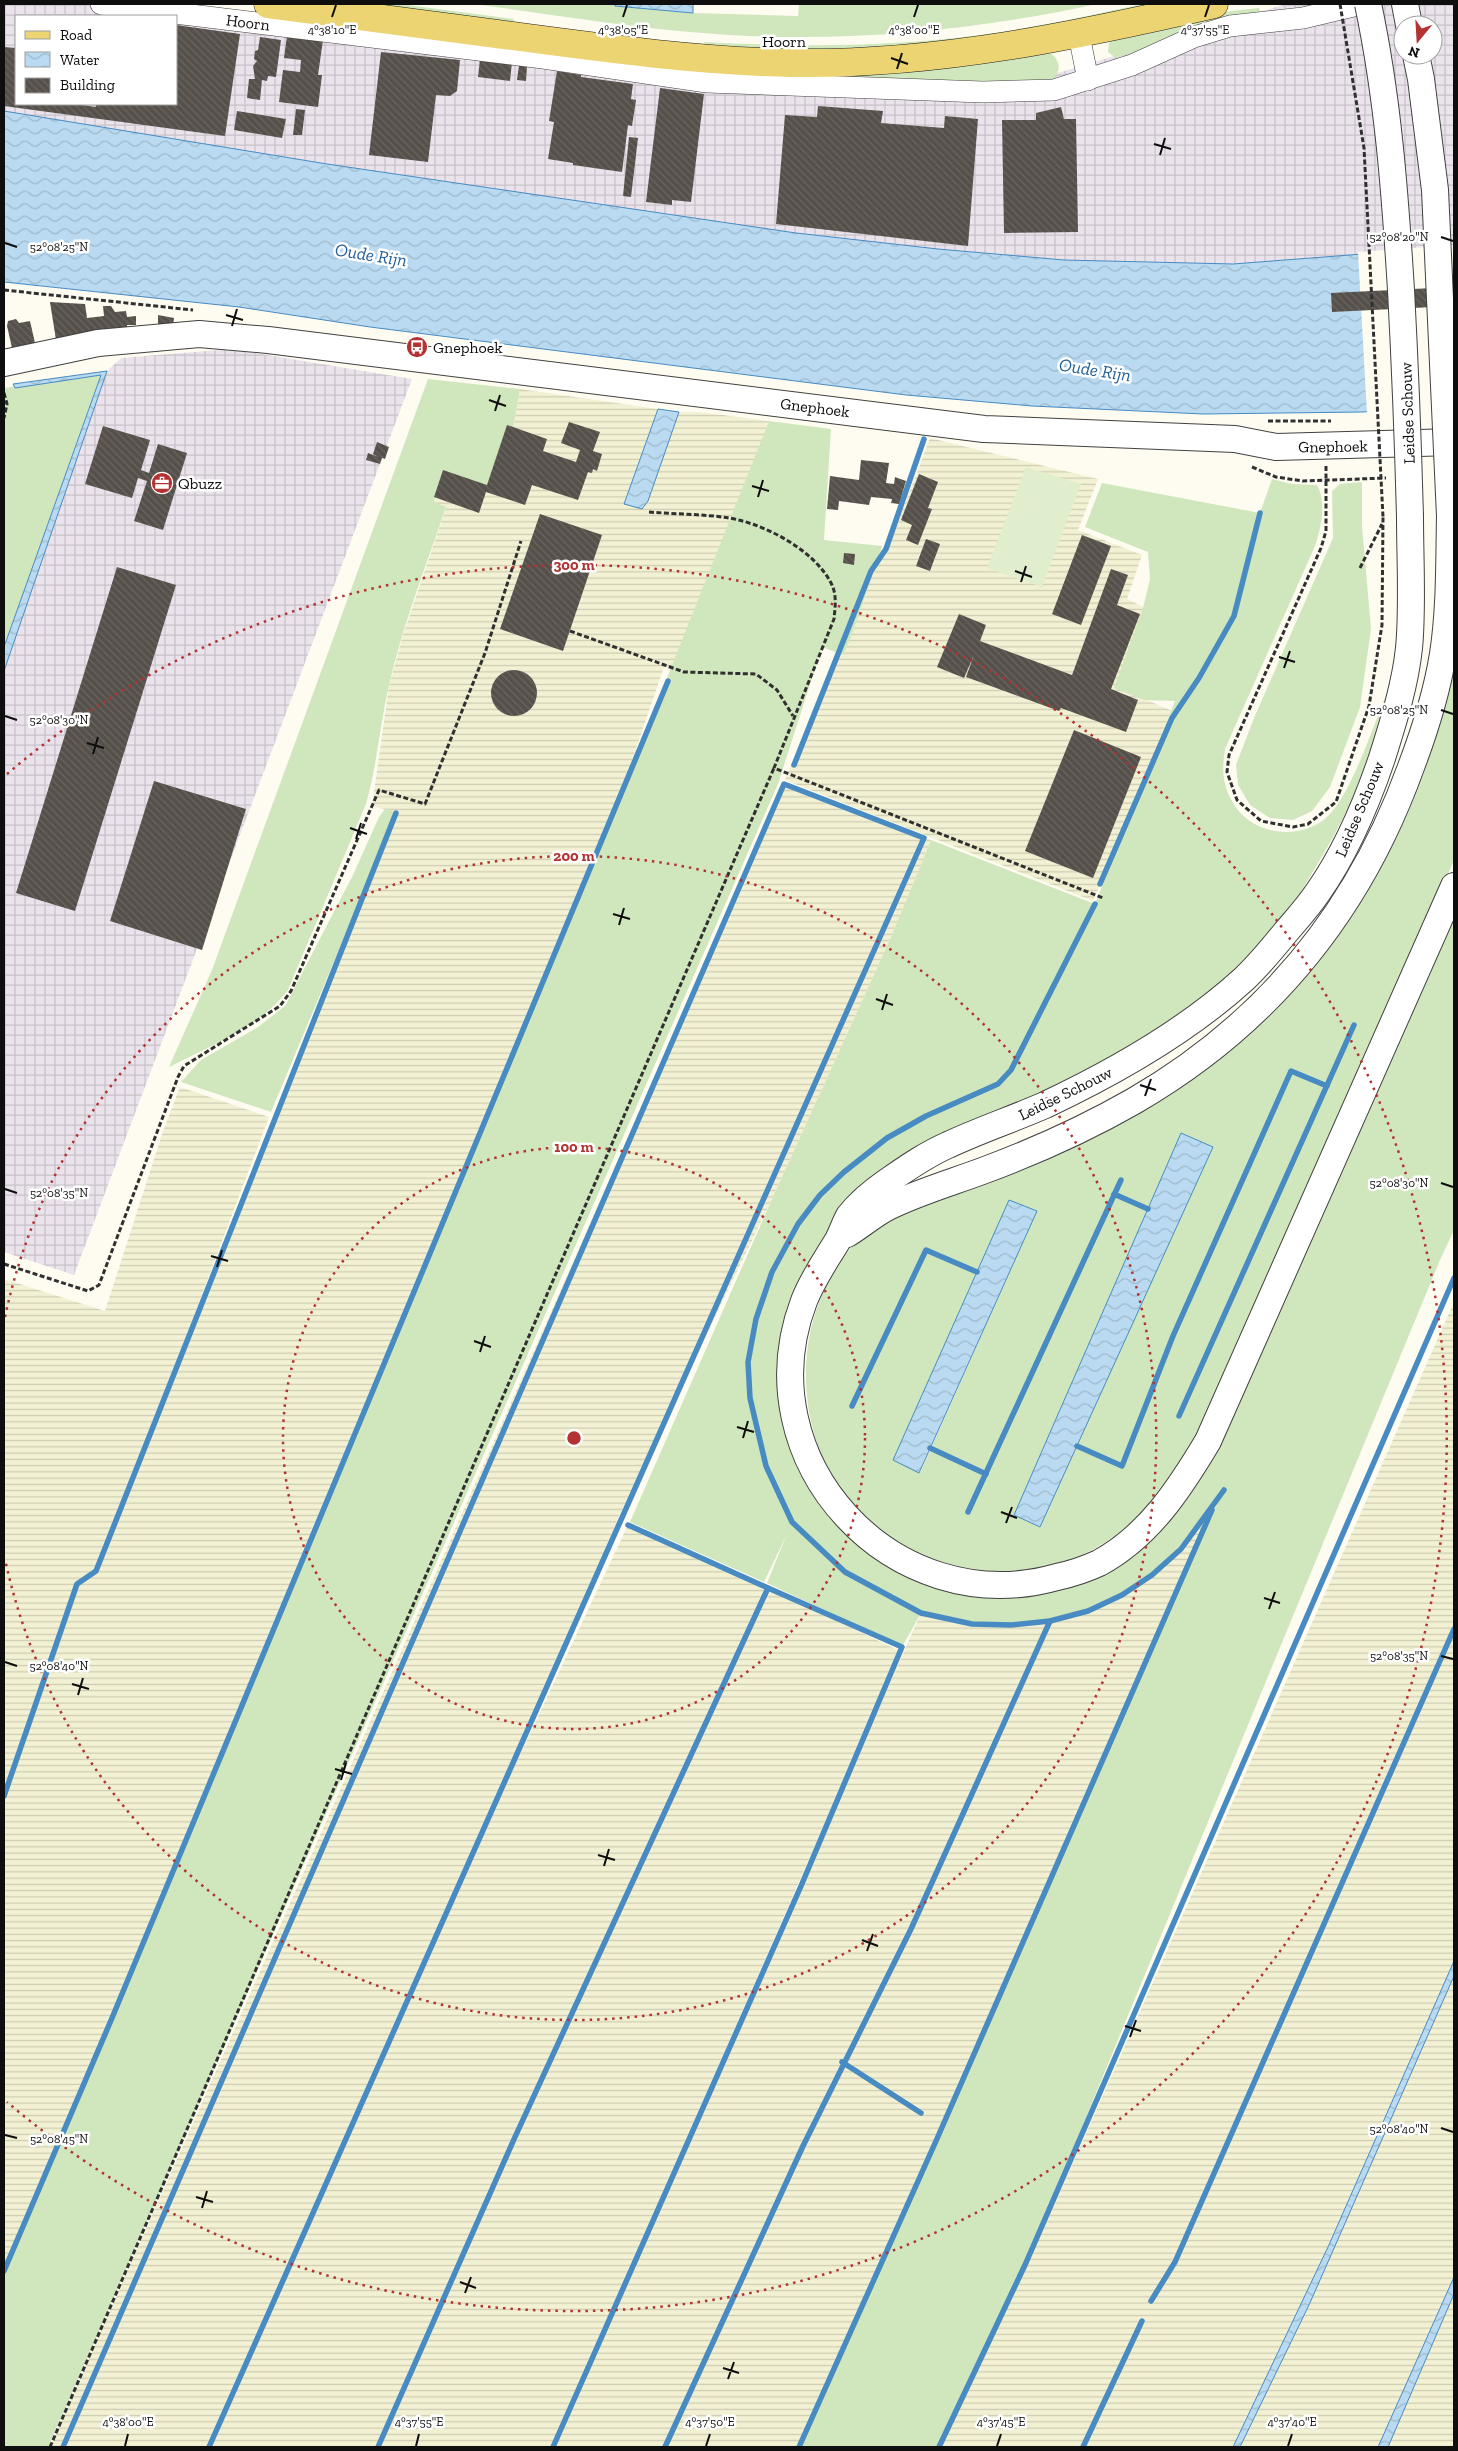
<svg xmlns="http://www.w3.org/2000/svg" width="1458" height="2451" viewBox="0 0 1458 2451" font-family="'Zilla Slab',serif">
<defs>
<pattern id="industrial-grid" width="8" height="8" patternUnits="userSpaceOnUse" patternTransform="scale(1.25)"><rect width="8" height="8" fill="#ebe3ec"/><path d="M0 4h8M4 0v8" fill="none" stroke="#c8c2c9"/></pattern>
<pattern id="farmland-rules" width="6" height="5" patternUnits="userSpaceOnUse" patternTransform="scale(1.25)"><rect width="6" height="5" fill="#f2f1d3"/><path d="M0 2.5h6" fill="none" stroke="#cecdb4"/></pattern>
<pattern id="water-waves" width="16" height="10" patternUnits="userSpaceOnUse" patternTransform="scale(1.25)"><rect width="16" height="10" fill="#b9daf1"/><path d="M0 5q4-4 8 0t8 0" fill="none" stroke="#9ebacd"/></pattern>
<pattern id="building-back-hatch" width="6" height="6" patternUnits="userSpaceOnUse" patternTransform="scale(1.25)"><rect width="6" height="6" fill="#56504b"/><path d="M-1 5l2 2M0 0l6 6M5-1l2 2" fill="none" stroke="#696561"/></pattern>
</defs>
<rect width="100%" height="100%" fill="#fefcf1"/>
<g fill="url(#industrial-grid)" fill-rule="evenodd">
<path d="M4,4h97l927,78 258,-78h168v248l-115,19 -446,-14 -889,-118zM16,16h160v88h-160zM1403,25h30v30h-30z"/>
<path d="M231,349l181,30 -338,896 -70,-23v-581l103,-300 14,-13z"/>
</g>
<g fill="url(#farmland-rules)">
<path d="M520,389l138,20 -34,94 18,6 6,-8 31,-89h20l70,9 -97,249 -8,-3 -47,137 -283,687 -330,784v-996l101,32 57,-177 18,-47 89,30 -133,352 137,-352 123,-304 -24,-7 17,-120 14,-51 43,-127 -12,-6 9,-32 70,-42z"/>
<path d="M930,438l168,41 -20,51 64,25 -15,44 19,9 -30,79 59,25 -82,189 -308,-121 92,-231 10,2z"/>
<path d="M784,784l147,56 -40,97 -119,262 -153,317 -101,243 110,-234 140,63 132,63 -296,677 317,-715 51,11 116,-13 34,-16 30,-20 72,-85 -425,957h-749z"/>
<path d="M1454,1302v659l-126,286 -95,200h-295l119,-248z"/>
<path d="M1454,1976v301l-76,170h-138l69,-142z"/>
<path d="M1454,2294v153h-66z"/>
</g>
<g fill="#d0e6bd" fill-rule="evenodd">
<path d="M344,4h56l114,15 -1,2 -33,1z"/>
<path d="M474,4h141l1,2 77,7 105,3 1,-12h298c-129,28 -262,40 -394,29 -77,-6 -153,-19 -229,-29z"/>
<path d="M1143,4h22l-178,36 -159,12 -123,-7 -1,-3c90,5 179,5 268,-6 58,-7 115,-20 171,-32z"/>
<path d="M1259,8l2,7 -93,26 -52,17 -8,-6 1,-9 5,-5 117,-27z"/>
<path d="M1044,53l8,1c9,9 9,17 0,26l-81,4 -241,-11z"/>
<path d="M101,374l-97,273v-259z"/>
<path d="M428,379l92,10 -7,39 -21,59 -49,-17 -9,32 12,5c-20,59 -43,117 -57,178 -9,39 -12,80 -23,119l-78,186c-28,37 -78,56 -119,77l43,-97z"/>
<path d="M769,421l62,8 -7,111 58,6 -31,91 -8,18 -21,-8 -44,137 -730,1663h-44v-172l330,-784 283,-687z"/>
<path d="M1272,479l20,5 25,1c10,17 4,43 -2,61l-90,203c-3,19 -3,35 7,52 19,36 71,41 98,13 23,-25 43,-88 57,-121l-16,57 -20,52 -20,39 -36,61 -35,42 -36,38 -29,26 -352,205c-32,41 -58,87 -63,140 -13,129 86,239 216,244 48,2 76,-9 118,-32 8,-5 19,-9 26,-16 26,-21 45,-46 62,-74l252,-563v318l-14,30 -415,1005 -87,182h-139l423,-954c-17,15 -26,41 -43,58 -56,55 -127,79 -205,73 -18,-2 -36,-7 -53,-11l-19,34 -135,-64 20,-49 -23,48 -134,-60 142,-323 119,-262 40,-97 164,64 80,-203 -31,-1 -30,-12 29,-80 7,-29 -2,-27 -63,-25 17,-44 158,30z"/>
<path d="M1362,482v44l9,103 -11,78 -30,80 -18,24 -19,9 -23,-2 -20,-13 -12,-20 -2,-20 18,-47 79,-180 -1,-47 8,-7z"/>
<path d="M1454,654v206l-236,538c-24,43 -46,88 -83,122 -57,52 -139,67 -210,35 -10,-4 -23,-8 -31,-14 -8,-6 -14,-12 -21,-18 -8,-8 -19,-15 -26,-24 -52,-67 -55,-167 -7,-237 9,-14 22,-26 34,-37l374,-191c78,-76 140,-158 176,-262 14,-38 22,-78 30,-118zM1181,1134l32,13 -173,380 -26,-12zM1009,1201l28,10 -117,262 -27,-13z"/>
<path d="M386,808l10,5 -125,299 -90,-30 20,-22 57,-33 27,-21 68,-131 26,-58z"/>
</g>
<path fill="#e1eece" d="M1026,467l55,17 -39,103 -55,-19z"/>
<g fill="url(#water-waves)" stroke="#478bc2">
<path d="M615,4h78v9l-78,-7z"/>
<path d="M4,111l323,53 469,69 142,16 126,11 169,4 221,-17v160l-92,5 -159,2 -171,-8 -126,-11 -536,-68 -131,-20 -235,-25z"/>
<path d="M107,371l-103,300v-24l97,-272 -86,13 -2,-4z"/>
<path d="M658,409l21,3 -31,89 -6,8 -18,-5z"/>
<path d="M1181,1133l32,14 -173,380 -26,-12z"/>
<path d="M1009,1200l28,11 -118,262 -26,-13z"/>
<path d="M1454,1961v15l-145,329 -69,142h-7l95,-200z"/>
<path d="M1454,2277v17l-66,153h-10z"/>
</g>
<path fill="#fefcf1" d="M1454,245v165l-87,4 -9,-162z"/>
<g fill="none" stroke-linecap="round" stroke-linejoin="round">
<g stroke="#478bc2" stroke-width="5.5">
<path d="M794,765l77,-194 15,-22 38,-110"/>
<path d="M1100,884l72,-166 27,-40 35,-62 26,-103"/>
<path d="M1095,904l-84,166 -13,14 -72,32 -39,22 -43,34 -24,23 -22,29 -26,48 -16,47 -8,43 2,36 16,68 26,56 53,50 76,41 51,11 39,1 39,-4 38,-10 34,-16 30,-20 29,-26 43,-59"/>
<path d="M1114,1194l34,15"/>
<path d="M852,1406l74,-156 51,22"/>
<path d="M1179,1416l175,-391"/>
<path d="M1077,1446l45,20 51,-130 118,-265 36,15"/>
<path d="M930,1448l56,26"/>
<path d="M968,1512l153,-332"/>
<path d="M628,1525l140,63"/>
<path d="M4,1796l73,-212 19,-13 300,-758"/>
<path d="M842,2062l79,51"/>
<path d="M4,2271l108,-253 556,-1337"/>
<path d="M1151,2301l24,-39 279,-633"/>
<path d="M63,2447l721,-1663 140,54 -715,1609"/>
<path d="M378,2447l137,-310 253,-549 134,59 -101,239 -248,561"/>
<path d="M665,2447l138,-301 108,-217 139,-308"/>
<path d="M799,2447l137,-306 276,-631"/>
<path d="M939,2447l86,-182 429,-987"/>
<path d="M1083,2447l59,-126"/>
</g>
</g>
<g fill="url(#building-back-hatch)">
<path d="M176,25l64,9 -15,102 -221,-30v-59l12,1v56h60l20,3v-3h80z"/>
<path d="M287,36l36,4 -5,35h4l-4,32 -39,-5 4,-32 17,2 1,-12 -17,-2z"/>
<path d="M260,37l21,3 -5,37 -8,-1 -1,5 -5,-1 -2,20 -13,-2 2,-19h6l-2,-13 4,-5 -3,-2 1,-8 3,-1z"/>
<path d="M381,52l79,8 -3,31 -7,5 -14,-1 -8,67 -59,-7z"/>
<path d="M480,59l32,3 -2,19 -32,-4z"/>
<path d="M519,65l8,1 -1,15 -9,-1z"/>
<path d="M557,71l24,4v2l52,7 -2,15 5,1 -4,26 -4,-1 -6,47 -49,-7v-2l-25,-4 6,-37 -5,-1z"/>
<path d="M660,88l44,6 -13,108 -19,-2v5l-26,-3z"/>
<path d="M818,106l65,5 -2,12 63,5 1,-12 33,3 -10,127 -192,-22 9,-109 32,2z"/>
<path d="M1061,107l3,12h12l2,113 -74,1 -2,-113h34v-7z"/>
<path d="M296,109l9,1 -3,25h-9z"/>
<path d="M237,111l49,8 -4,19 -48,-8z"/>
<path d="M629,137l9,1 -7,59 -8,-1z"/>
<path d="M1454,287v19l-122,6 -1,-19z"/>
<path d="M50,302l35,2 2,14 17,-2 -1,-10h8l4,6 11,-1 1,6 9,-1v9h-9v7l-71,8z"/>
<path d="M158,315l16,3 -1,8 -15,2z"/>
<path d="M16,319l3,4 11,-2 5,22 -23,5 -5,-22 1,-5z"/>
<path d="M569,422l31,10 -7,19 9,3 -5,17 -4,-2 -1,4 -4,-1 -10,28 -46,-15 -7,20 -39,-13 -7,21 -45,-16 9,-27 44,15 20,-60 40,14 -4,12 33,11 4,-12 -19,-7z"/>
<path d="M103,426l47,14 -9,30 8,3 9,-29 29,9 -24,77 -29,-9 13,-40 -9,-3 -6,20 -47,-14z"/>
<path d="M377,442l12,5 -4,12 -3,-1 -2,6 -14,-4 2,-7 11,4 -6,-3z"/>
<path d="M861,460l28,3 -3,20 8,1 1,-7 11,4 -7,23 -8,-1 1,-4 -21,-2 -2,8 -30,-4 -1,9 -11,-1 3,-33 29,4z"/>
<path d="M919,474l19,8 -10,26 4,1 -14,36 -12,-5 6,-15 -11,-5z"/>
<path d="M540,514l62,21 -39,116 -63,-22z"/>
<path d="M1082,535l29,11 -30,79 -29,-11z"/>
<path d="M926,539l14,5 -10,27 -14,-5z"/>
<path d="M844,553l11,1 -1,11 -11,-2z"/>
<path d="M117,567l59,18 -101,326 -59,-18z"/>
<path d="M1111,569l17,6 -11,30 23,9 -29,75 27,11 -12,32 -65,-24 -2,3 -93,-34 8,-22 -10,23 -27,-11 22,-53 27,11 -6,16 92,34z"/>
<circle cx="514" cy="693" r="23"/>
<path d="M1074,730l67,27 -48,121 -68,-27z"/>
<path d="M154,781l92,28 -44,141 -92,-29z"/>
</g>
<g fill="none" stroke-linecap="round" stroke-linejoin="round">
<g stroke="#414141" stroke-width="22">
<g id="minor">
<path d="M101,4l442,54 164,24 276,10 71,-2 78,-25 62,-28 36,-11 73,-8 59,-14"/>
<path d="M1079,35l9,45"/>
</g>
</g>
<g stroke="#414141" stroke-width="28">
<g id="tertiary">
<path d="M1405,4l4,21"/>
<path d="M4,363l94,-20 101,-9 69,6 716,89 251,10 41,8 178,-5"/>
<path d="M1410,517c0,42 3,90 -1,131 -4,38 -16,75 -27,110 -16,47 -36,94 -64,134 -10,15 -22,28 -33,41 -13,16 -26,32 -41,46 -57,52 -129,93 -199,126 -32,14 -65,25 -97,40 -21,9 -41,23 -60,36 -13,9 -29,22 -39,35 -4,7 -7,16 -11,24 -12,20 -25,38 -34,61 -61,160 90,322 253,276 14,-3 29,-8 42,-14 50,-27 81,-75 109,-122l246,-555"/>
<path d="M847,1234c15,-9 28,-21 43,-28 31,-15 63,-24 95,-36 51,-19 102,-42 149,-69 133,-77 225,-190 277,-334 14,-37 26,-75 32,-113 7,-46 6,-92 7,-138"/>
</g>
</g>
<g stroke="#1f1f1f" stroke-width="29">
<path id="primary" d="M268,4c76,10 153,20 229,30 98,13 196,27 295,29 144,2 283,-27 422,-59"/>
</g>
<g stroke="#303030" stroke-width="3" stroke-dasharray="5 2.5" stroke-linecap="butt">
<path d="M4,290l189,20"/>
<path d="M4,393l3,11 -3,14"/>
<path d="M1268,421h63"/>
<path d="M1326,466v65l-5,17 -92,207 -2,17 10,28 24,21 32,6 15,-3 28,-22 33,-96 13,-81 1,-108"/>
<path d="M1252,467l24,10 27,4 83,-3"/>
<path d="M649,512c24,2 49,2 73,5 38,4 93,32 110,68 5,11 3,23 2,34l-60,149 329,130"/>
<path d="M1360,568l22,-44"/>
<path d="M570,631l114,41 72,2 21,16 16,26"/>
<path d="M4,1264l84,27 11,-6 79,-208 6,-11 96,-60 11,-15 88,-201 46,14 60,-151 36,-112"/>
<path d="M50,2447l724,-1679"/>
</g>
<use href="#minor" stroke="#fff" stroke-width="21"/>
<use href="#tertiary" stroke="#fff" stroke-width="26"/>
<use href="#primary" stroke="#edd472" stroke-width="28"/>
<g stroke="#414141" stroke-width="28" stroke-linecap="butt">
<g id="tertiary-bridge">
<path d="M1368,4c20,94 27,189 33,286 4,75 7,151 9,227"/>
<path d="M1416,55l5,24 14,111 15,326"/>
</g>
</g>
<path stroke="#303030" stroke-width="3" stroke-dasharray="5 2.5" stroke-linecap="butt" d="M1340,4l24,144 19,369"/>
<use href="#tertiary-bridge" stroke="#fff" stroke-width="26"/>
</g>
<path fill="none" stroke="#0e0e0e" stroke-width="2" d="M332,17l4,-12M623,17l4,-12M914,17l4,-12M1205,17l4,-12M891,58l17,6M897,69l5,-16M1154,144l17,5M1160,155l5,-17M1441,237l12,4M5,243l12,4M226,315l17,5M232,326l5,-17M489,400l17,6M495,411l5,-16M752,486l17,5M758,497l5,-17M1015,571l17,6M1021,582l5,-16M1279,657l16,5M1284,668l6,-17M1441,710l12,4M5,716l12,4M87,743l17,5M93,754l5,-17M350,828l17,6M356,839l5,-16M613,914l17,5M619,925l5,-17M876,999l17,6M882,1010l5,-16M1140,1085l16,5M1145,1096l6,-17M1441,1183l12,4M5,1189l12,4M211,1256l17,5M217,1267l5,-17M474,1341l17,6M480,1352l5,-16M737,1427l17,5M743,1438l5,-17M1001,1512l16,6M1006,1523l6,-16M1264,1598l16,5M1269,1609l6,-17M1441,1656l12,3M5,1662l12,4M72,1684l17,5M78,1695l5,-17M335,1769l17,5M341,1780l5,-17M598,1855l17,5M604,1866l5,-17M862,1940l16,6M867,1951l6,-17M1125,2026l16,5M1130,2037l6,-17M1441,2128l12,4M5,2135l12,3M196,2197l17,5M202,2208l5,-17M460,2282l16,6M465,2293l6,-16M723,2368l16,5M728,2379l6,-17M125,2446l3,-12M416,2446l3,-12M706,2446l4,-12M997,2446l4,-12M1288,2446l4,-12"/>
<g fill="none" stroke="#b33232" stroke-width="2.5" stroke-dasharray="2.5 5">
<circle cx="574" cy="1438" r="291"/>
<path d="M5 1317A582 582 0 1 1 5 1559"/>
<path d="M7 774A873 873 0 1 1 7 2102"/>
</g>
<defs>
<g id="bus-disc" transform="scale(1.125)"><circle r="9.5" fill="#b33232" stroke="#fff"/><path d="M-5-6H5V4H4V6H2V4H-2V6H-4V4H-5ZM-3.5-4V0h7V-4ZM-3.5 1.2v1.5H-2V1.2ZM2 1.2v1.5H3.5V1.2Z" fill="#fff"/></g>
<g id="office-disc" transform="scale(1.125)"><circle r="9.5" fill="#b33232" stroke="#fff"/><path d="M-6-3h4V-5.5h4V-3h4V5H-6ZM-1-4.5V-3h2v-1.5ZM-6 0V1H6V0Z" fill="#fff"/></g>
</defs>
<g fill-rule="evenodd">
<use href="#bus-disc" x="417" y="347"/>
<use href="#office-disc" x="162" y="483"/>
</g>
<g text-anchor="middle" stroke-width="5" stroke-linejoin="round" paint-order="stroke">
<g font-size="16" fill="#0e0e0e" stroke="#fff">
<text transform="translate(248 22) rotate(7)" y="6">Hoorn</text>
<text x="784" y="47">Hoorn</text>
<text transform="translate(815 407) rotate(7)" y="6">Gnephoek</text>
<text transform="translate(1407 413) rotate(-92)" y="6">Leidse Schouw</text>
<text transform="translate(1333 446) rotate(-1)" y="6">Gnephoek</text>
<text transform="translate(1359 809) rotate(-67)" y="6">Leidse Schouw</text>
<text transform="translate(1065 1093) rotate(-26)" y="6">Leidse Schouw</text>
</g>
<g font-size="16" fill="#0e0e0e" stroke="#fff" text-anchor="start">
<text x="433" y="353">Gnephoek</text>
<text x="178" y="489">Qbuzz</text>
</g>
<g font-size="18" font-style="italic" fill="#225e96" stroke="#fff">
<text transform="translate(371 255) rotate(9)" y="6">Oude Rijn</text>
<text transform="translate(1095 370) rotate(9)" y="6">Oude Rijn</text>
</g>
</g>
<g font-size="12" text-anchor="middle" fill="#0e0e0e" stroke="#fff" stroke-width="5" stroke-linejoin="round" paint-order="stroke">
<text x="332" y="34">4°38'10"E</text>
<text x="623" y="34">4°38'05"E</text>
<text x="914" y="34">4°38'00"E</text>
<text x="1205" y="34">4°37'55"E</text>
<text x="1399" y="241">52°08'20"N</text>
<text x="59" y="251">52°08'25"N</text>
<text x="1399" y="714">52°08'25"N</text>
<text x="59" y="724">52°08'30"N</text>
<text x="1399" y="1187">52°08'30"N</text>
<text x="59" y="1197">52°08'35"N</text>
<text x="1399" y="1660">52°08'35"N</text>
<text x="59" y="1670">52°08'40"N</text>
<text x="1399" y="2133">52°08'40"N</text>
<text x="59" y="2143">52°08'45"N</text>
<text x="128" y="2426">4°38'00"E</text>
<text x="419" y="2426">4°37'55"E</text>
<text x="710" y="2426">4°37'50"E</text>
<text x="1001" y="2426">4°37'45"E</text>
<text x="1292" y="2426">4°37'40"E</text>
</g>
<circle cx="574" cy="1438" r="8" fill="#b33232" stroke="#fff" stroke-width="2.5"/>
<g font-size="15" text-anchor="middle" font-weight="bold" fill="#b33232" stroke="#fff" stroke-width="5" stroke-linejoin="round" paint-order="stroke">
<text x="574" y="570">300 m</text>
<text x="574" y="861">200 m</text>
<text x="574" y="1152">100 m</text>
</g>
<rect width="1458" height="2451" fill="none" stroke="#0e0e0e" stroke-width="10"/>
<rect x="15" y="15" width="162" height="90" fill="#ffffff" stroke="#9f9f9f"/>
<rect x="25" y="31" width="25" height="8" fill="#edd472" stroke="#9f9f9f"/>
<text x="60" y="40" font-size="15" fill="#0e0e0e">Road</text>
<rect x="25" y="52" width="25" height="15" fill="url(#water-waves)" stroke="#9f9f9f"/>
<text x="60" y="65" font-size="15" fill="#0e0e0e">Water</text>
<rect x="25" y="78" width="25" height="15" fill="url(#building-back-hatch)" stroke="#9f9f9f"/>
<text x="60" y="90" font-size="15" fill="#0e0e0e">Building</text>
<g transform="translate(1418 40) rotate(198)"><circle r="24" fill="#ffffff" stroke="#9f9f9f"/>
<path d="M0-4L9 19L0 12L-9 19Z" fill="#b33232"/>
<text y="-8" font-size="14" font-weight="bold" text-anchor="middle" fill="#0e0e0e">N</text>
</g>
</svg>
